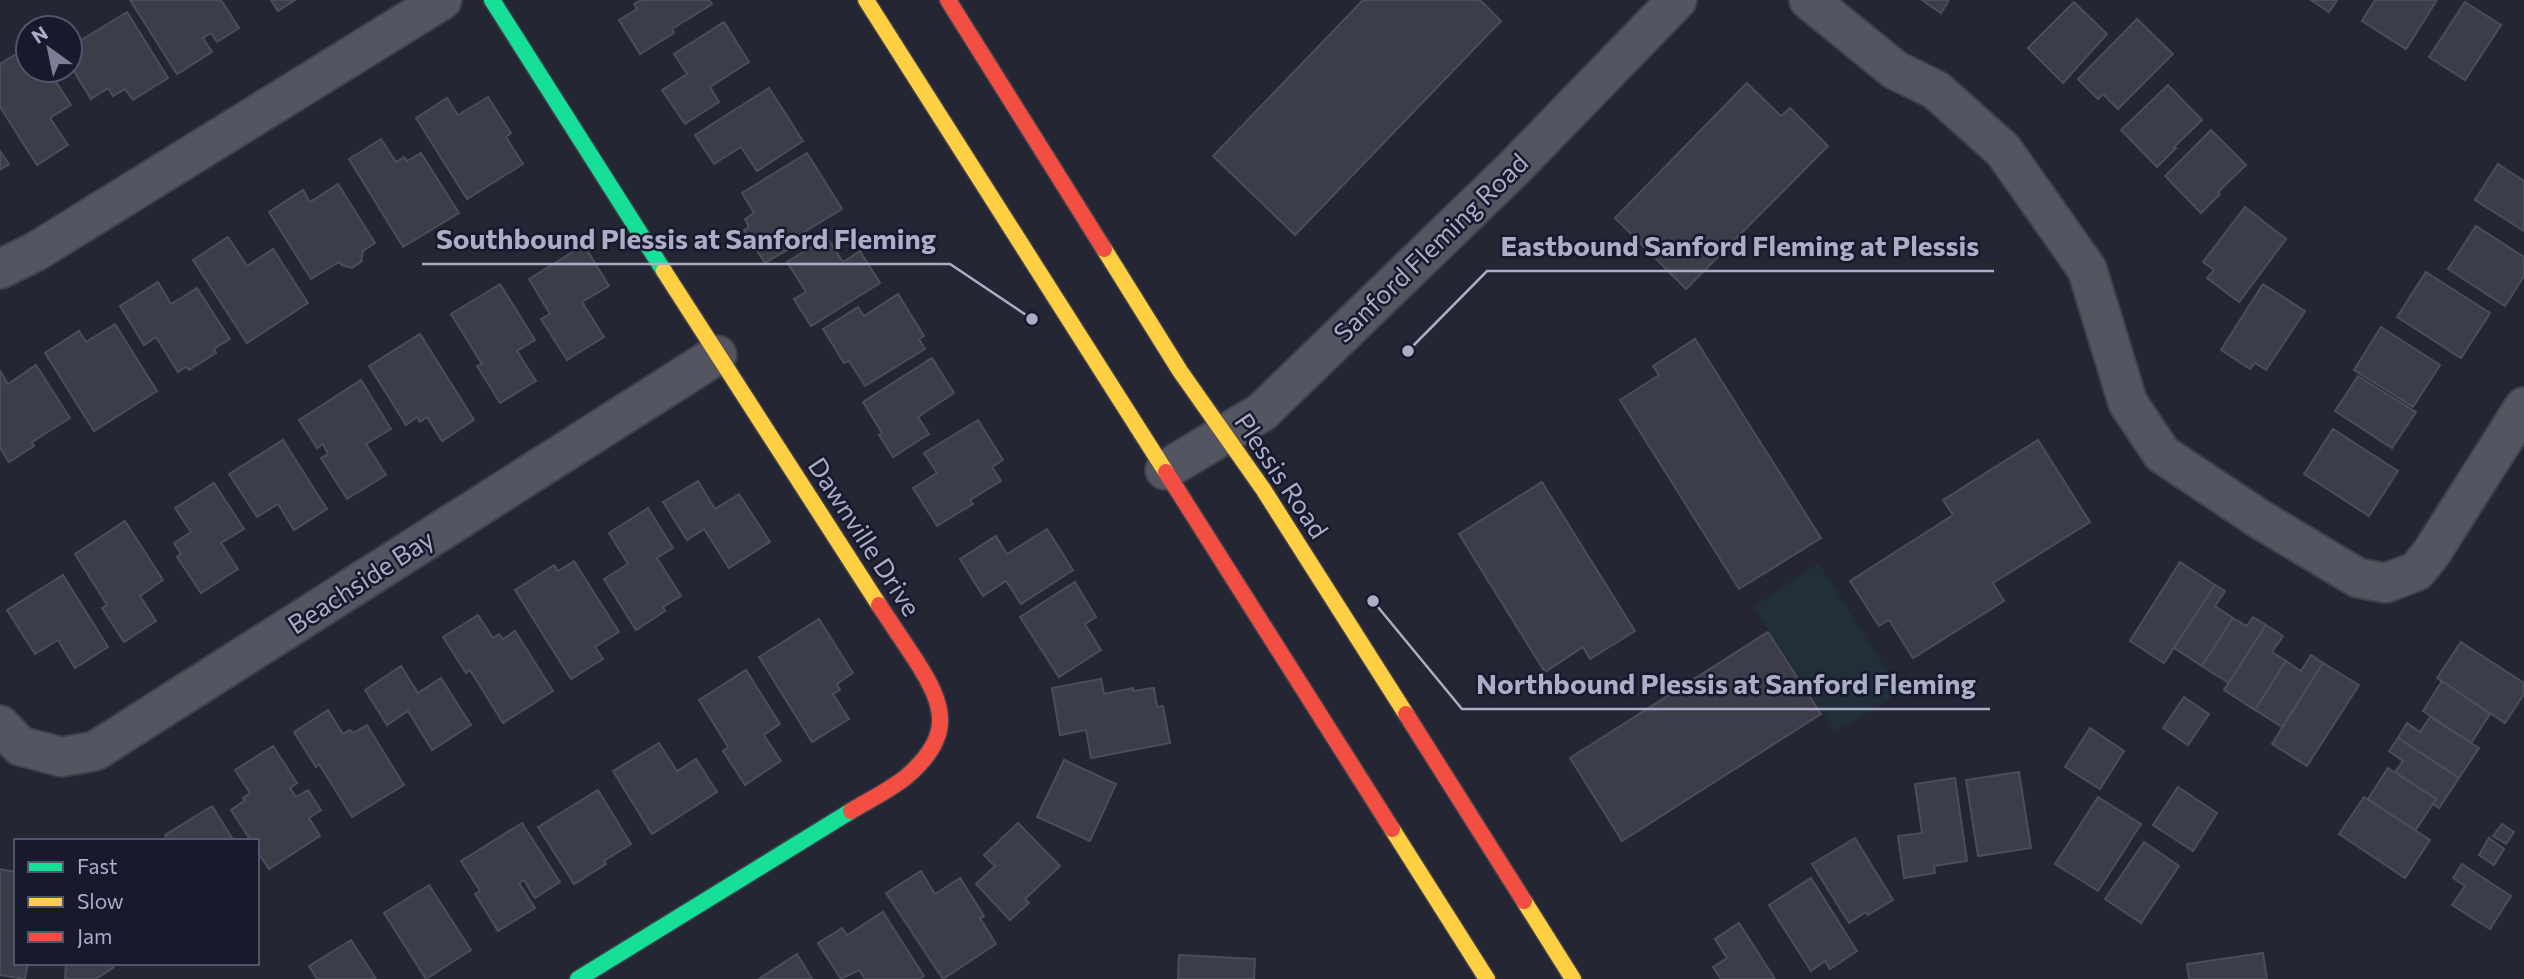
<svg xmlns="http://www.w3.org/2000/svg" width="2524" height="979" viewBox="0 0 2524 979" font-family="Commissioner,sans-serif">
<rect width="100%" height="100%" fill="#242633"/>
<path fill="#212f39" d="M1818,563l83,129 -65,40 -83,-125z"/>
<g fill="#3b3d49" stroke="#4b4d5b" stroke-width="2">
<path d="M130,0h91l18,28 -22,14 -6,-9 -8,5 9,14 -35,22z"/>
<path d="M271,0h24l-17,11z"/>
<path d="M641,0h68l3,4 -40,25 2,4 -34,21 -21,-34 18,-11 -3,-5z"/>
<path d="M1363,0h117l21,21 -206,214 -82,-79z"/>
<path d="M1922,0h27l-8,13z"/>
<path d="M2311,0h26l-8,12z"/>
<path d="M2375,0h62l-31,49 -44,-28z"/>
<path d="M2074,2l33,32 -44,49 -35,-35z"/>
<path d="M2465,2l36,23 -36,55 -36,-23z"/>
<path d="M127,12l41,66 -35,22 -8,-11 -12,7 -5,-8 -17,11 -21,-34v-18z"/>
<path d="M2137,19l36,35 -55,55 -15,-15 -5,5 -20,-20z"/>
<path d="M724,22l25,40 -39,25 9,15 -34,22 -23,-34 25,-16 -13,-20z"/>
<path d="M28,47v23h20l23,35 -21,13 18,27 -31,20 -37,-58v-43z"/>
<path d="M1747,83l34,33 9,-8 38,38 -142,143 -71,-71z"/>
<path d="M2168,85l34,35 -28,27 2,1 -19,19 -36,-37z"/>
<path d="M769,88l34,53 -46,30 -16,-24 -27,17 -19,-29z"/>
<path d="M488,97l23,36 -5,4 17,27 -56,35 -51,-81 31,-20 11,17z"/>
<path d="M2211,130l35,35 -28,27 2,2 -19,19 -36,-37z"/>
<path d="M381,139l15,23 8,-5 3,4 14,-8 38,60 -56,34 -54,-88z"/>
<path d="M0,151l9,13 -9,6z"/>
<path d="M807,153l35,56 -41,25 3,6 -39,23 -21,-33 5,-3 -4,-8 9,-6 -12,-20z"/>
<path d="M2498,164l26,17v50l-49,-31z"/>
<path d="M338,184l37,59 -12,8 -2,11 -9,6 -10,-3 -3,-3 -28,17 -42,-67 34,-22 7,12z"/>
<path d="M2245,207l41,32 -47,63 -32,-24 7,-8 -11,-8z"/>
<path d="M2476,226l48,31v19l-19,30 -57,-37z"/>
<path d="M228,237l19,29 26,-17 35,54 -61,40 -54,-83z"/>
<path d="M827,237l16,25 17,-11 20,32 -69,43 -17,-27 12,-7 -19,-30z"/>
<path d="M584,245l25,41 -27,16 22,35 -37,23 -26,-41 9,-5 -21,-35z"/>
<path d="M2426,272l64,41 -29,45 -64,-41z"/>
<path d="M158,282l13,22 26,-16 33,51 -16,10 2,4 -27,17 -3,-3 -8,5 -22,-35 -12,8 -24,-39z"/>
<path d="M500,284l35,56 -18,11 19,30 -36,22 -23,-37 5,-2 -31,-50z"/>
<path d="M2263,284l42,27 -39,59 -11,-7 -5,6 -29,-19z"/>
<path d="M898,294l26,42 -5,3 6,10 -60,37 -16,-25 -5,2 -21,-34 35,-22 6,9z"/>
<path d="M115,324l42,67 -63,40 -49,-78 34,-22 7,11z"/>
<path d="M2381,327l59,38 -27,42 -59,-37z"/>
<path d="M420,334l54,86 -32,21 -15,-24 -7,5 -3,-5 -11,8 -37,-59z"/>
<path d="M1695,339l126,199 -82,51 -119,-189 39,-25 -6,-9z"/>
<path d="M932,358l22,35 -36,24 11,17 -36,23 -14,-22 3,-2 -19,-31z"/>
<path d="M36,365l34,53 -38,24 2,4 -25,16 -9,-14v-77l8,13z"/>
<path d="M2358,376l58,36 -24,36 -57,-37z"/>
<path d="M361,380l30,49 -25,15 20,31 -39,24 -26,-41 7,-4 -5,-10 -6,4 -18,-28z"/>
<path d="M978,420l25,40 -11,7 9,14 -31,19 3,4 -36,22 -24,-38 24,-15 -13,-20z"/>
<path d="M2333,429l65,42 -29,45 -65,-42z"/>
<path d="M283,440l44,69 -33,21 -16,-26 -21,13 -28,-43z"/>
<path d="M2038,440l52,82 -97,61 11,18 -91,57 -24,-38 -10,6 -29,-45 103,-66 -10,-15z"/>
<path d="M698,481l17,28 24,-15 31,48 -41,26 -25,-39 -17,11 -24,-38z"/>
<path d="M1542,482l93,149 -45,28 -7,-12 -38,25 -86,-138z"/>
<path d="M214,483l30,46 -23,14 17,26 -37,24 -24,-36 4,-3 -7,-11 17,-11 -16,-24z"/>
<path d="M648,508l25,40 -16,10 24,38 -18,11 2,4 -29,19 -32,-51 24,-15 -19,-31z"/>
<path d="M125,521l38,59 -23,16 16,25 -32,21 -22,-34 5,-3 -32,-51z"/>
<path d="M1047,529l26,41 -52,34 -15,-23 -23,15 -23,-37 36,-23 11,18z"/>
<path d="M574,561l45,71 -24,15 8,12 -32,20 -56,-89 39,-25 4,6z"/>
<path d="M2180,562l35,23 -51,78 -34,-22z"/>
<path d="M63,575l45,72 -33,21 -17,-28 -23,14 -28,-44z"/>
<path d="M1075,582l21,35 -11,7 16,26 -42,27 -39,-60z"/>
<path d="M2215,585l10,6 -10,15 18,12 -31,48 -28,-18z"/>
<path d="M478,615l15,23 6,-4 4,5 12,-8 38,60 -50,32 -33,-53 -4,3 -23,-36z"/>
<path d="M2253,617l13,8 -37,58 -27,-17 31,-48 14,8z"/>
<path d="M819,619l34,54 -16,11 3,6 -7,4 16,25 -37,23 -53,-85z"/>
<path d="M2266,625l17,11 -11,16 14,9 -31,49 -31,-20z"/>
<path d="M1768,632l53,82 -199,127 -52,-83z"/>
<path d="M2461,642l63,41v11l-19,29 -68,-45z"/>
<path d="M2311,655l12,8 -41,64 -27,-17 31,-49 15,10z"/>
<path d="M2323,663l36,22 -52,81 -35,-22z"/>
<path d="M401,666l17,27 23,-15 30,47 -39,25 -24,-39 -21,14 -22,-35z"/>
<path d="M746,670l34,54 -16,11 17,26 -36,24 -22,-34 5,-4 -29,-47z"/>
<path d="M1101,679l3,15 29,-6v3l21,-3 3,19 6,-1 7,37 -79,15 -5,-28 -26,5 -8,-47z"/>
<path d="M2442,681l48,33 -19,29 -48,-32z"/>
<path d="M2184,697l25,17 -21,31 -25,-17z"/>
<path d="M328,710l15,24 7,-4 3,3 14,-8 37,60 -52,32 -33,-53 -3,3 -22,-35z"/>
<path d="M2430,717l49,31 -20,30 -61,-40 9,-15 13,9z"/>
<path d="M2090,728l34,23 -24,38 -35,-22z"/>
<path d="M2398,738l61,40 -20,30 -6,-4 3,-5 -41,-27 8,-11 -14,-10z"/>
<path d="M659,743l18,28 19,-12 21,33 -65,42 -39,-63z"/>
<path d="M273,746l24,37 -7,5 6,9 12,-7 13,20 -12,8 11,18 -51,33 -12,-18v-10h-6l-20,-31 14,-10 -2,-2 7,-5 -15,-23z"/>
<path d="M1064,760l52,24 -26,57 -53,-24z"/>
<path d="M2388,768l48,31 -21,32 -47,-32z"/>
<path d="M2019,772l12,76 -53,8 -12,-76z"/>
<path d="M1955,778l12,83 -33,5 1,7 -31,5 -6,-42 24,-3 -7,-49z"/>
<path d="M2178,787l39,26 -24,38 -40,-26z"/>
<path d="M598,790l33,54 -27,17 2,3 -32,20 -36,-57z"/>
<path d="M2098,797l43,27 -43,67 -43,-27z"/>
<path d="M2364,797l66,43 -25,38 -66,-44z"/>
<path d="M212,806l22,35h-66l-3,-6z"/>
<path d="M522,823l38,59 -25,16 -11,-18 -5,3 16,25 -37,23 -23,-37 5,-3 -19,-30z"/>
<path d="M1018,823l42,43 -35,33 4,4 -19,17 -34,-36 19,-18 -11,-11z"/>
<path d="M2502,824l12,8 -8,12 -13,-8z"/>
<path d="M1855,838l38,62 -25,15 -2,-3 -17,11 -37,-59z"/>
<path d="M2489,838l15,11 -10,16 -15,-10z"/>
<path d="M2144,842l35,24 -38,57 -36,-24z"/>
<path d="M2462,864l49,32 -21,33 -38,-24 13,-19 -12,-8z"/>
<path d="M0,869l16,3v91h12l-3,16 -25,-4z"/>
<path d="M921,871l14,23 25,-16 24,38 -4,2 16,26 -53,35 -57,-86z"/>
<path d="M1811,878l46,73 -27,18 -5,-8 -14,10 -42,-66z"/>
<path d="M429,885l42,65 -45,29 -42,-66z"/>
<path d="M883,912l41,64 -5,3h-54l-6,-9 -18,9 -23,-36 24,-15 5,7z"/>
<path d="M1739,923l36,56h-54l-8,-12 14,-9 -12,-19z"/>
<path d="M351,940l25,39h-59l-8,-13z"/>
<path d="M2263,953l4,26h-78l-2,-15z"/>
<path d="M797,954l15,25h-53z"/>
<path d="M1179,955l76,4 -1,20h-76z"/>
<path d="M66,963h49l-1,4 -18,12h-31z"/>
</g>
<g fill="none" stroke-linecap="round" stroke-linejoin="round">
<g stroke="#3e404a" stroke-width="42">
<g id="street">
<path d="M1809,0l86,70 41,20 67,60 84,119 41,134 34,51 99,66 97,58 28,5 31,-12 15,-19 92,-145"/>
<path d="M0,269l35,-17 407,-252"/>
<path d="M1165,470l97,-58 252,-244 163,-168"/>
<path d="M0,725l20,21 42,11 33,-6 622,-396"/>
</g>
</g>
<g stroke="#3e404a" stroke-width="19">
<g id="fast">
<path d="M492,0l172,271"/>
<path d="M578,979l273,-168"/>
</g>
</g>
<g stroke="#3e404a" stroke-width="19">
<g id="slow">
<path d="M866,0l300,472"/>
<path d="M1104,249l76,122 83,118 143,225"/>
<path d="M664,271l215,334"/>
<path d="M1392,829l95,150"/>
<path d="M1524,901l49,78"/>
</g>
</g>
<g stroke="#3e404a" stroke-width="19">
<g id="jam">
<path d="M948,0l156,249"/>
<path d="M1166,472l226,357"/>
<path d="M1406,714l118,187"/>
<path d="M851,811c18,-11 39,-21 55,-34 48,-41 40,-70 9,-118 -12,-18 -24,-36 -36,-54"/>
</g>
</g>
<use href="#street" stroke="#535561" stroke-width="38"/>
<use href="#fast" stroke="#16e098" stroke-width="16"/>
<use href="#slow" stroke="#ffcf43" stroke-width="16"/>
<use href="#jam" stroke="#f24e42" stroke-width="16"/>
</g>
<g text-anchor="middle" stroke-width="5" stroke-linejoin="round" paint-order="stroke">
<g font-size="26" fill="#abaec6" stroke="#171a2d">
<text transform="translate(1431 248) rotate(-44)" y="9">Sanford Fleming Road</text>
<text transform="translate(1281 476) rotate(56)" y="9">Plessis Road</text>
<text transform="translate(864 537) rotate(57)" y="9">Dawnville Drive</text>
<text transform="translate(361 582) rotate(-33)" y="9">Beachside Bay</text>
</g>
</g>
<path fill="none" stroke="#abaec6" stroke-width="2.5" d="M1032 319L950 264H422M1408 351L1487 271H1994M1373 601L1462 709H1990"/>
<g fill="#abaec6" stroke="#171a2d" stroke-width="2.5">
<circle cx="1032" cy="319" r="7"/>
<circle cx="1408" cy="351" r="7"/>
<circle cx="1373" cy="601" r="7"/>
</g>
<g font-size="28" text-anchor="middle" font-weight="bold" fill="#abaec6" stroke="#171a2d" stroke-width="5" stroke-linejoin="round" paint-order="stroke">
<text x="686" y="249">Southbound Plessis at Sanford Fleming</text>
<text x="1740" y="256">Eastbound Sanford Fleming at Plessis</text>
<text x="1726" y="694">Northbound Plessis at Sanford Fleming</text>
</g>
<rect x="14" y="839" width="245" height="126" fill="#171a2d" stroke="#52556a" stroke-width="2"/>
<rect x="28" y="862" width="35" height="10" fill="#16e098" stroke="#52556a" stroke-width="2"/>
<text x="77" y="874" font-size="21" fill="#abaec6">Fast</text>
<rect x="28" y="897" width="35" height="10" fill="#ffcf43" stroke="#52556a" stroke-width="2"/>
<text x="77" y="909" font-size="21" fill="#abaec6">Slow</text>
<rect x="28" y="932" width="35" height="10" fill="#f24e42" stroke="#52556a" stroke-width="2"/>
<text x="77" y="944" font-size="21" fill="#abaec6">Jam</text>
<g transform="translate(49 49) rotate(327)"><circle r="33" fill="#171a2d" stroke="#52556a" stroke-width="2"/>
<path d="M0-5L12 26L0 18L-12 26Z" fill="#7c7e93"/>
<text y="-10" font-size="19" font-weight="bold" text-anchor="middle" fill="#abaec6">N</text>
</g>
</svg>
